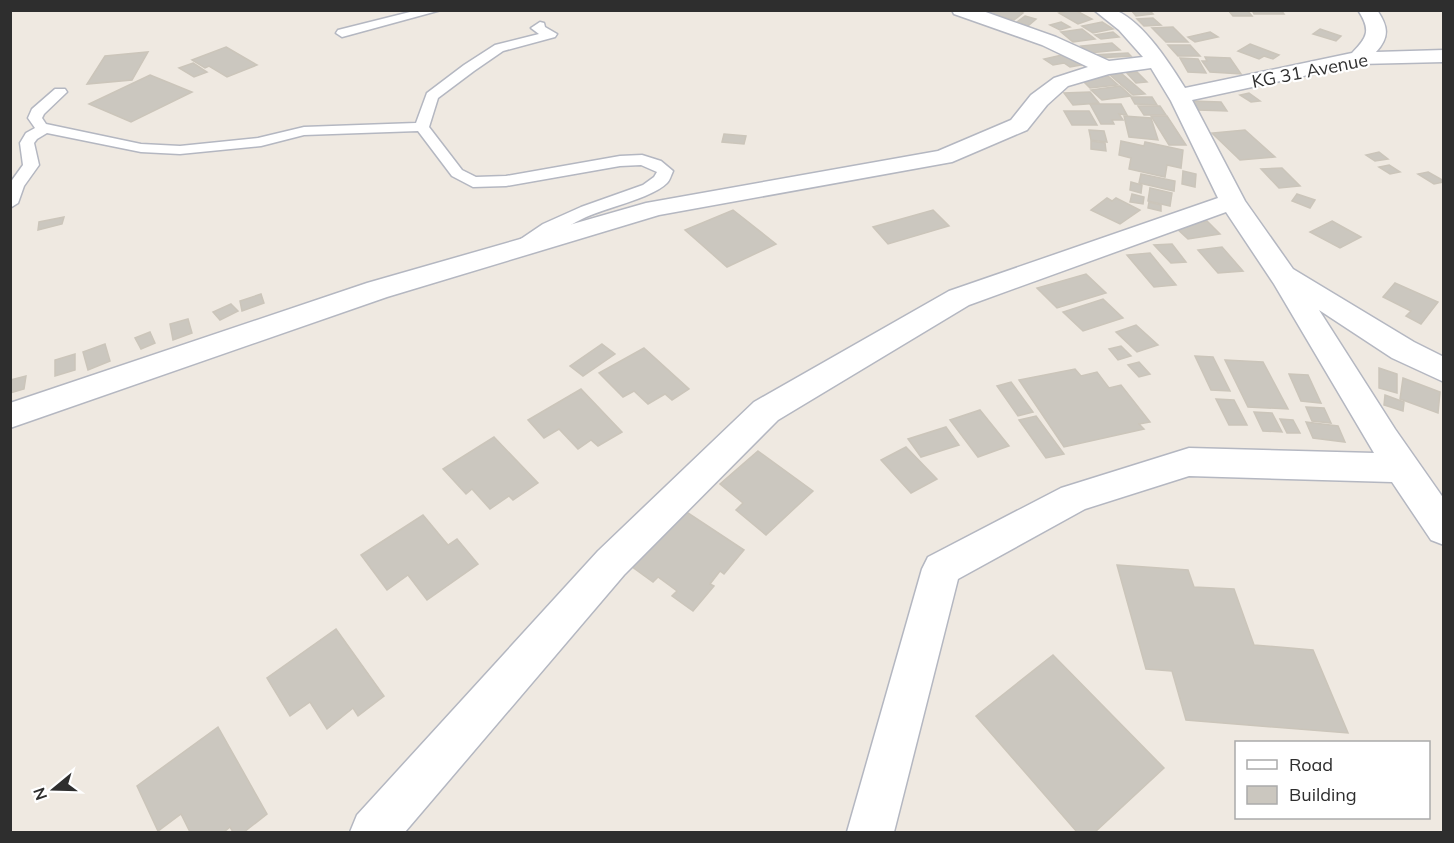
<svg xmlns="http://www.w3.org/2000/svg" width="1454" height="843" viewBox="0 0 1454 843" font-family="Mulish,sans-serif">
<rect width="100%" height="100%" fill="#efe9e1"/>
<g fill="#cbc7bf" stroke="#cbc5ba" stroke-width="1.5">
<path d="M992,10h24l7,3 -9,7 -24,-7z"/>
<path d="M1070,10h5l17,9 -14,5 -19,-11z"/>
<path d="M1131,10h18l4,4 -17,2z"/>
<path d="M1228,10h19l5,6h-19z"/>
<path d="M1252,10h29l3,4h-30z"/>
<path d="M1025,16l11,3 -8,7 -11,-4z"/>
<path d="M1153,18l8,7 -17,1 -7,-7z"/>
<path d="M1061,22l9,5 -10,3 -10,-5z"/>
<path d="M1102,22l11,7 -20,4 -11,-7z"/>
<path d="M1173,27l15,15h-22l-14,-14z"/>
<path d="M1082,29l13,10 -22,3 -12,-10z"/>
<path d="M1320,29l21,7 -5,5 -23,-7z"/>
<path d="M1113,32l6,5 -18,2 -6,-4z"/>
<path d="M1210,32l8,5 -23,5 -7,-5z"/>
<path d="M1112,43l8,7 -31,3 -8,-7z"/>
<path d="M1250,44l29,11 -6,4 -9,-3 -5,3 -21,-8z"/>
<path d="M1168,45h22l10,11h-22z"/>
<path d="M226,47l31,18 -30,12 -18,-11 -4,2 -13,-8z"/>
<path d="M148,52l-16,28 -45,4 18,-28z"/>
<path d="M1128,53l3,3 -35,2 -3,-3z"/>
<path d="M1066,54l15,11 -11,2 -6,-4 -11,2 -9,-6z"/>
<path d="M1205,57l25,1 11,16 -31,-2 -8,-11h5z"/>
<path d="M1180,58l18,1 8,14 -18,-1z"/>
<path d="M193,63l14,9 -13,5 -15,-9z"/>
<path d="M1126,72h11l10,10 -11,1z"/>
<path d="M1121,73l24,21 -12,1 -24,-21z"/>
<path d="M150,75l42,17 -61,30 -42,-18z"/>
<path d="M1108,76l10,9 -28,3 -9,-9z"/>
<path d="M1120,86l11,10 -29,4 -11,-10z"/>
<path d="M1090,92l9,11 -26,2 -9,-12z"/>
<path d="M1249,93l11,8 -9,1 -11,-7z"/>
<path d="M1131,97h21l5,8 -22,-1z"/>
<path d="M1192,101l29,1 6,9 -29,-1z"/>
<path d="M1090,104h31l6,11 -8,-1 4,6h-11l2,4h-13z"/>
<path d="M1138,106h22l6,9h-22z"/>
<path d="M1064,111h25l8,14h-25z"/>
<path d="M1124,116l27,2 7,22 -29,-3z"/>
<path d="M1151,116h16l19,29h-17z"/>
<path d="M1089,130l15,1 3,11 -16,-2z"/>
<path d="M1245,130l30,27 -35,3 -28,-27z"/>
<path d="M724,134l22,2 -2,8 -22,-2z"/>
<path d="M1091,141l14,2 1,8 -15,-2z"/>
<path d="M1121,141l23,5 1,-4 38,8 -2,18 -14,-3 -2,12 -36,-8 2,-11 -12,-3z"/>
<path d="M1379,152l9,7 -13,2 -9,-6z"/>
<path d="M1389,165l11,7 -10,2 -11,-7z"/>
<path d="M1282,168l18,18 -21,2 -18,-19z"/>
<path d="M1183,171l13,3 -1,13 -13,-3z"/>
<path d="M1428,172l16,9v1l-10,2 -16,-10z"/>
<path d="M1141,174l34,7 -1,10 -35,-8z"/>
<path d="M1131,182l11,3 -1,8 -11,-3z"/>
<path d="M1150,188l22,5 -2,13 -22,-5z"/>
<path d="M1132,194l12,3 -1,7 -13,-2z"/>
<path d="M1297,194l18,6 -5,8 -18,-7z"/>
<path d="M1107,198l5,3 4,-3 24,12 -20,14 -29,-14z"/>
<path d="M1149,202l12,3v6l-13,-3z"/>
<path d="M733,210l43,34 -49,23 -42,-37z"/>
<path d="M933,210l16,16 -61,18 -15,-17z"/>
<path d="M64,217l-2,7 -24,6 1,-8z"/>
<path d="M1207,221l13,13 -32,5 -13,-12z"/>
<path d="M1332,221l29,16 -21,11 -30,-16z"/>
<path d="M1172,244l14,18 -15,1 -17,-18z"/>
<path d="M1222,247l21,24 -25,2 -20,-23z"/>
<path d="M1150,253l26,32 -22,2 -27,-32z"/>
<path d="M1086,274l20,19 -49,15 -20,-20z"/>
<path d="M1395,283l43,19 -17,22 -15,-8 5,-5 -28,-14z"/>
<path d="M261,294l3,9 -22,8 -2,-10z"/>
<path d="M1103,299l20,19 -40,13 -20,-19z"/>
<path d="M231,304l7,7 -18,9 -7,-8z"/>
<path d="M188,319l4,14 -19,7 -3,-16z"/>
<path d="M1136,325l22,20 -21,7 -21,-20z"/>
<path d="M150,332l5,11 -14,6 -6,-11z"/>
<path d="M105,344l5,17 -22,9 -5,-18z"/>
<path d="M602,344l13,10 -32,22 -13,-10z"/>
<path d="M1121,346l10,10 -13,4 -9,-11z"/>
<path d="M644,348l45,41 -17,11 -7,-6 -17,10 -14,-13 -11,6 -24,-24z"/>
<path d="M75,354v16l-20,6v-16z"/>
<path d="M1195,356l18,1 17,34 -19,-1z"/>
<path d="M1225,360l38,2 25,47 -40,-2z"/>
<path d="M1139,362l11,12 -11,3 -11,-12z"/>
<path d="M1379,368l18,6v19l-18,-5z"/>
<path d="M1075,369l6,7 16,-4 12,16 12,-3 29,37 -11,2 5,5 -80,18 -45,-67z"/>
<path d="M1289,374l19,1 13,28 -20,-2z"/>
<path d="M26,376l-2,13 -14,4v-13z"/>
<path d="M1403,378l37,14 -2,21 -38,-14z"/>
<path d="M1011,382l22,30 -15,4 -21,-30z"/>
<path d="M581,389l41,43 -24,14 -7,-6 -13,9 -19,-20 -15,9 -16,-18z"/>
<path d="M1385,395l19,7 -1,9 -19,-6z"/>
<path d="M1216,399l18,1 13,25h-18z"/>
<path d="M1306,407l18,1 7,15 -19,-2z"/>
<path d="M980,410l29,36 -31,11 -28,-37z"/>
<path d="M1254,412l18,1 10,19 -19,-1z"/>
<path d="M1036,416l28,38 -18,4 -27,-38z"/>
<path d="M1280,419l13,1 7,13h-13z"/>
<path d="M1306,422l32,4 7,16 -32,-4z"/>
<path d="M946,427l13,18 -38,12 -13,-18z"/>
<path d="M494,437l44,46 -25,17 -4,-4 -19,13 -18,-20 -6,5 -23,-25z"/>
<path d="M906,447l31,32 -26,14 -30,-33z"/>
<path d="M758,451l55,40 -47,44 -30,-25 7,-7 -23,-19z"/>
<path d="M676,505l68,45 -20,24 -4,-3 -10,13 4,2 -21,25 -21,-15 5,-5 -19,-14 -5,5 -22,-16z"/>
<path d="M423,515l25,30 9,-6 21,25 -51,36 -19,-25 -21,15 -26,-35z"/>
<path d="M1117,565l71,5 6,17 40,2 20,56 59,5 35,83 -162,-13 -14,-49 -26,-2z"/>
<path d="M336,629l48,67 -26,20 -5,-8 -26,21 -17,-27 -20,14 -23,-38z"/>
<path d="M1053,655l111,113 -69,64h-18l-101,-116z"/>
<path d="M218,727l49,87 -23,18h-11l-3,-5 -6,5h-34l-9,-18 -23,17 -21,-45z"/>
</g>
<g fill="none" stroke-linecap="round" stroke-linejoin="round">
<g stroke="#b4b7c1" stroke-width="3">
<g id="lane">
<path d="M418,10h23l-99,27 -6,-4 2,-3z"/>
<path d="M540,22l4,1 1,4 12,7 -2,3 -52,14 -29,20 -36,27 -9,29 33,43 14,7 30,-1 114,-20 22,-1 19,6 12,10c-2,4 -3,9 -6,12 -16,16 -64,25 -85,36 -15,7 -58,35 -70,32l-3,-4 34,-23 38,-17 62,-22 11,-8 3,-5 -16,-7 -21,1 -114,20 -33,1 -21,-11 -34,-45 -114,4 -43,11 -81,8 -39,-2 -94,-19 -10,6 -3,4 5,22 -15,21 -6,17 -8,5v-25l13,-18 -3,-22 6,-10 9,-5 -7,-10 4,-9 23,-20h10l2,3 -23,22 -2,4 4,6 95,20 39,2 78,-8 46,-11 112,-4 11,-30 37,-28 31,-20 44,-11 -8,-6z"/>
</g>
</g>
<g stroke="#b4b7c1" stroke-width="3">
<path id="street" d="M952,10h28l76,27 53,24 34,-4 -24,-27 -25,-20c7,0 17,-1 23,1 27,12 53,53 68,77l167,-35c16,-16 19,-23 6,-43h19c11,16 13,27 -1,42l68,-2v12l-85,2 -167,36 53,101 48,68 121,73 30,15v25l-52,-24 -73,-48 76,119 49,70v46l-13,-5 -39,-58 -203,-6 -104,33 -127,70 -64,253h-47l75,-263 6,-12 133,-69 128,-40 185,5 -100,-169 -48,-72 -257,93 -191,115 -154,155 -219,257h-55l7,-17 241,-264 156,-149 195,-111 269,-93 -47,-97 -20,-33 -42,6 -41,12 -21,19 -20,25 -75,32 -293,53 -272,82 -377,131v-25l357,-120 279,-80 292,-52 73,-31 20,-25 23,-17 34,-11 -46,-22 -88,-31z"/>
</g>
<use href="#lane" fill="#fff" fill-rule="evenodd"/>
<use href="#street" fill="#fff" fill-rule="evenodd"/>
</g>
<g text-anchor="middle" stroke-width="4.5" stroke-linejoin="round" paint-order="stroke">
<g font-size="18" fill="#2e2e2e" stroke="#fff">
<text transform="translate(1310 71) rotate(-11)" y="6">KG 31 Avenue</text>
</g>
</g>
<rect width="1454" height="843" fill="none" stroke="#2e2e2e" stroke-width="24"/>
<rect x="1235" y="741" width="195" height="78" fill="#ffffff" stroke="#ababab" stroke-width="1.5"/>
<rect x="1247" y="760" width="30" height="9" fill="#ffffff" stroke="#ababab" stroke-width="1.5"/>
<text x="1289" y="771" font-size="18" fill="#2e2e2e">Road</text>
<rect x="1247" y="786" width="30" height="18" fill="#cbc7bf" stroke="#ababab" stroke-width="1.5"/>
<text x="1289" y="801" font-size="18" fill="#2e2e2e">Building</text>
<g transform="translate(54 789) rotate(251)" stroke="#ffffff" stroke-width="4.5" paint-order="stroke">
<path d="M0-4.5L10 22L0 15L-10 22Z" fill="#2e2e2e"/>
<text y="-9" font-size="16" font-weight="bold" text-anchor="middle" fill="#2e2e2e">N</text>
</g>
</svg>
